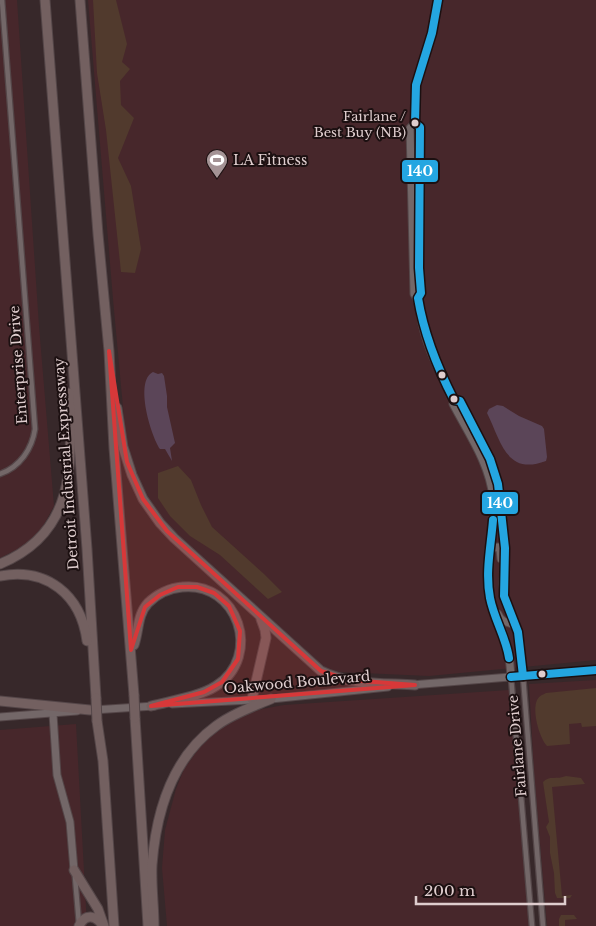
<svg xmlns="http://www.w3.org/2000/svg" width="596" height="926" viewBox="0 0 596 926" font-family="'Libre Baskerville',serif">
<rect width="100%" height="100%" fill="#37282a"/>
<g fill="#47272b">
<path d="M0,0h17l22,326 15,180 -12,22 -18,18 -24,12z"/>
<path d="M88,0h508v660l-167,16 -89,-4 -12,-3 -15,-10 -142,-129 -13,-16 -20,-36 -7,-18 -5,-20 -13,-141z"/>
<path d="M596,680v246h-49l-13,-154 -5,-88z"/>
<path d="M509,690l20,236h-362l-5,-58 3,-38 11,-41 8,-20 15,-21 19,-19 22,-13 22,-7 22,-4z"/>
<path d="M76,724l11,202h-87v-196z"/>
</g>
<g fill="#513a2d">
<path d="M93,0h23l11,44 -5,18 8,7 -10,12 1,24 13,13 -16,40 13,28 10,63 -6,24 -14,-1 -15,-142 -9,-57z"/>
<path d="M178,466l13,14 10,25 11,22 52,47 18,18 -14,7 -48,-44 -30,-19 -20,-20 -12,-18v-25z"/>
<path d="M596,688v38l-14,1 -1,-4 -12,1 1,20 -23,2c-8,-9 -15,-35 -10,-46 2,-4 5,-5 9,-7z"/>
<path d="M566,776l15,2 4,6 -33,3 10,109 10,-1 -2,3h-13l-2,-5 -1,-20 -4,-20v-16l-4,-10 3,-5 -6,-40c6,-7 14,-2 23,-6z"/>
<path d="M561,915h13l3,4 -12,1v6h-6v-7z"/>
</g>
<g fill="#5b4558">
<path d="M153,372l5,2 4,-1 2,3 3,20v11l8,36 -5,5 2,13 -7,-12h-5c-9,-13 -26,-68 -7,-77z"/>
<path d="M497,405l6,1 16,10 23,10 2,3 3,28 -1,4c-40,15 -45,-20 -59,-48l2,-4z"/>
</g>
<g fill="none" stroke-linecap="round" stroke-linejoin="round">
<g stroke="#544648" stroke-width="7">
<g id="street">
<path d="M0,474c20,-7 32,-25 35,-45l-33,-429"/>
<path d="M523,676l20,250"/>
<path d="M511,677l21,249"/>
<path d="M75,877l4,47"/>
</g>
</g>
<g stroke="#544648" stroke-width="9">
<g id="secondary">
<path d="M438,0l-6,33 -16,52 -1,38 -5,5 4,166c6,7 6,20 8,29 6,28 19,52 32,77l-1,4c15,29 37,60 40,94 3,33 -9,66 -3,99 2,14 10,25 14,39 5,13 6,27 7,41"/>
<path d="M415,123l5,4 -1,141 2,25 -3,5"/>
<path d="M454,400l6,1 30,58 8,25 7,64 -2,36 1,12 14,36 5,44"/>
<path d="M489,549l9,-2 2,3 1,9"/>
<path d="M498,614c3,7 7,8 14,10l3,-2"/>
<path d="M411,685l185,-15"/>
<path d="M172,704l99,-5 117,-12"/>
<path d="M93,710l61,-4"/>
<path d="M53,714l4,61 13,47 4,48"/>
<path d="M0,717l77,-6"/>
</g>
</g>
<g stroke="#544648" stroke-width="11">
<g id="highway">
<path d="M45,0l42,549 9,149"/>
<path d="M80,0l18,234 11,117 5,97 20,247"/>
<path d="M117,408l6,39 9,28 11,24 17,24 14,15 147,133c27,14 64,12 94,14"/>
<path d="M0,564c77,-32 72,-100 69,-171"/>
<path d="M0,576c47,-9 81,19 87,65"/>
<path d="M134,645c5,-14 3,-30 14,-42 9,-9 22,-15 34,-16 56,-6 81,69 34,99 -17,11 -46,15 -65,20"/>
<path d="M252,699l14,-61 -1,-8 -4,-11"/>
<path d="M0,701l90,9"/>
<path d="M135,718l13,208"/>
<path d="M97,721l6,40 11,165"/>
<path d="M74,870l24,39 6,17"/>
<path d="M79,926c6,-13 17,-11 24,0"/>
<path d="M154,926c0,-20 -3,-41 -2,-61 4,-52 20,-107 64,-139 16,-12 36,-19 55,-27"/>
</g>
</g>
<use href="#street" stroke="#736768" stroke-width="4.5"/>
<use href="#secondary" stroke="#736768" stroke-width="7"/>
<use href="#highway" stroke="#736060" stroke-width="9"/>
<g stroke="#544648" stroke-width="11" stroke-linecap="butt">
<g id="highway-bridge">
<path d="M134,695l1,23"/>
<path d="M96,698l1,23"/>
</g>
</g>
<use href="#highway-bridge" stroke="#736060" stroke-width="9"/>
<g stroke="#1c1011" stroke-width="11">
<g id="bus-1">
<path d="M438,0l-6,33 -16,52 -1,38 5,4 -1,141 2,25 -3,5c6,37 19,69 36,102l6,1 30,58 8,25 7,64 -1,48 14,36 5,44"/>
<path d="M493,520c-2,26 -8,52 -3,78 4,21 16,39 19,60"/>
<path d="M511,677l85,-7"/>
</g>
</g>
<use href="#bus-1" stroke="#24a6e1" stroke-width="8"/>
</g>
<path fill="#d73839" fill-opacity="0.2" stroke="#d73839" stroke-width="4" stroke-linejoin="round" d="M109,351l18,111 16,37 24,32 154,140 28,9 66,5 -264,21 53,-14 18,-10 16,-23 2,-28 -11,-25 -15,-13 -17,-6h-19l-18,8 -15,12 -14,43z"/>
<defs>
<g id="stadium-pin" transform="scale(1.125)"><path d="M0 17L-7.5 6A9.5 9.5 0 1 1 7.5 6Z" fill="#a49395" stroke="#1c1011"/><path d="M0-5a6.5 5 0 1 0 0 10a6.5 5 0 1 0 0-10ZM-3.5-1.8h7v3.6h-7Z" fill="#fff"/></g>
</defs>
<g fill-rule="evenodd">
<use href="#stadium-pin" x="217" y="160"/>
</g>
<g fill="#dfcdce" stroke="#1c1011" stroke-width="2">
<circle cx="415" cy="123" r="4.5"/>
<circle cx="442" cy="375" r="4.5"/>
<circle cx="454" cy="399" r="4.5"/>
<circle cx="542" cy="674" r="4.5"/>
</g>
<g text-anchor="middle" stroke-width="4" stroke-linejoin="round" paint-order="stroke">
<g font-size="13" fill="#dfcdce" stroke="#1c1011" text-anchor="end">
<text x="406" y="121">Fairlane /<tspan x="406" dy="16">Best Buy (NB)</tspan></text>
</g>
<g font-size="14" fill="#dfcdce" stroke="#1c1011" text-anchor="start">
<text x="233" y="165">LA Fitness</text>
</g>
<g font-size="14" fill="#dfcdce" stroke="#1c1011">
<text transform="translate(18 365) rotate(-94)" y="5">Enterprise Drive</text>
<text transform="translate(66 464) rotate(-94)" y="5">Detroit Industrial Expressway</text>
<text transform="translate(297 682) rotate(-5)" y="5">Oakwood Boulevard</text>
<text transform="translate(517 746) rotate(-95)" y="5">Fairlane Drive</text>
</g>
</g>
<g stroke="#1c1011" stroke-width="2">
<rect x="401" y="159" width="38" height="24" rx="5" fill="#24a6e1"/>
<rect x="481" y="491" width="38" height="24" rx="5" fill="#24a6e1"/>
</g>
<g font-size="14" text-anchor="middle" font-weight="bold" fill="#fff">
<text x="420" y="176">140</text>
<text x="500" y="508">140</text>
</g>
<path d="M416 896v8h149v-8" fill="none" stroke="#dfcdce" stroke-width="2.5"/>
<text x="424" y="896" font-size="15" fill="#dfcdce" stroke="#1c1011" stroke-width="4" paint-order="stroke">200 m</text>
</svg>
